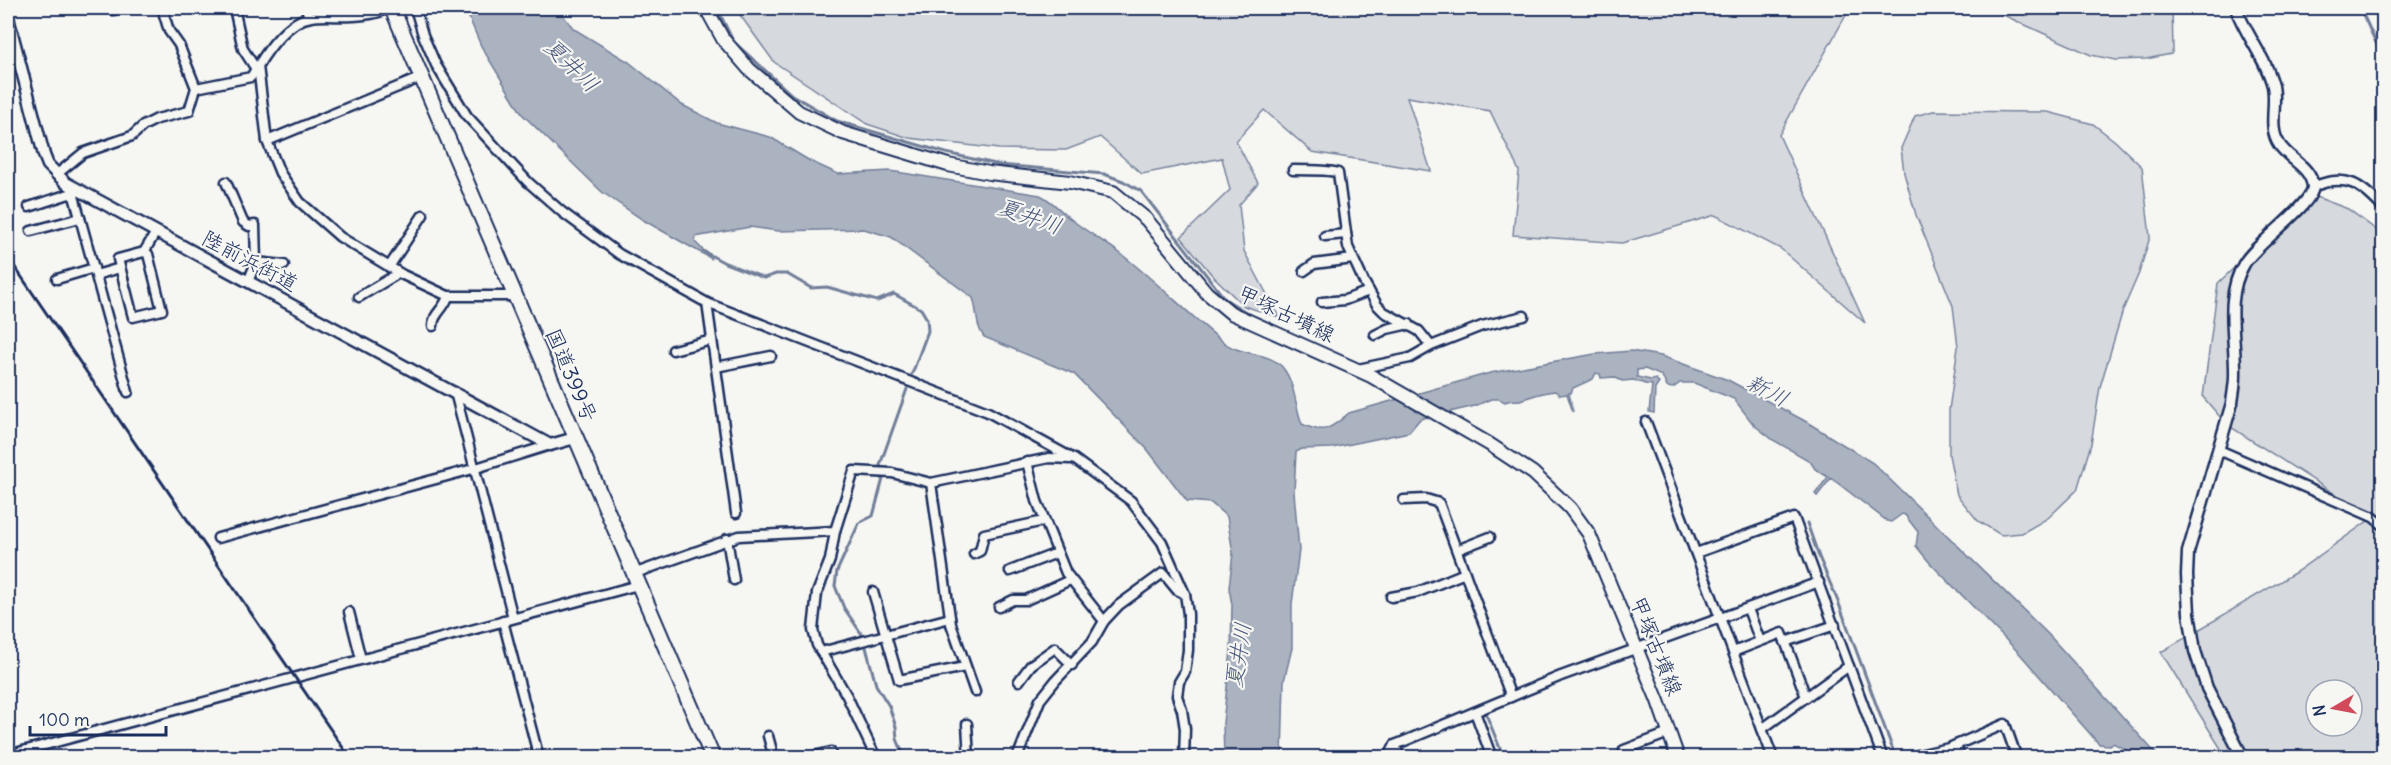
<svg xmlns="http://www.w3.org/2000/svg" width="2391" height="765" viewBox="0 0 2391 765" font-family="Delius,'Klee One',sans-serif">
<rect width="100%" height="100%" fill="#f6f6f2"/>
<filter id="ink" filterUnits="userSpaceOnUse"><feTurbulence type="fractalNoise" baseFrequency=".0167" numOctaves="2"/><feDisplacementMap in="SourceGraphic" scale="12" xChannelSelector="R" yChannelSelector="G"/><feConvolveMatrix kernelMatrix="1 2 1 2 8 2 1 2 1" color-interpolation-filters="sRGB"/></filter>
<g filter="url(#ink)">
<g fill="#d6d9dd" stroke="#78849e" stroke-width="1.5" fill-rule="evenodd">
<path d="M735,8h1115l-71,127 86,188 -84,-74 -66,-34 -93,28 -109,-8 6,-64 -29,-60 -83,-14 24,74 -119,-19 -48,-42 -28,31 22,42 -19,22 5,46 35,66 -35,-11 -32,-31 -31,-38 49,-47 -8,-32 -80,16 -42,-37 -34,13 -67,-1 -90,-11 -42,-14 -93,-62z"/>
<path d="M1988,8h184l1,42 -2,4 -25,5 -30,1 -25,-5z"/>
<path d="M1933,111l115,1 45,12 22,17 27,26 8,70 -11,36 -16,37 -23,77 -9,57 -14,46 -29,28 -26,15 -21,2 -23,-14 -21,-26 -8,-40v-45l9,-63 -5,-41 -37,-91 -12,-42 -3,-25 14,-32z"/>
<path d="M2311,195l37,14 35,26v522h-157l-65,-105 135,-80 76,-54 -146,-94 -23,-27 15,-114zM2316,690h36v36h-36z"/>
</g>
<path fill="#abb2c0" stroke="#717e99" stroke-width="1.5" d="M465,8h92l17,21 55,33 53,43 35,18 53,14 40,24 28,13 52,-3 150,24c13,6 20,16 32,25 15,12 33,22 49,34 35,27 66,59 101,87 19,16 48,10 61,27 12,15 12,38 19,56 23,11 29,4 47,-11l141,-40 105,-19 36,-3 30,5 67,24 77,41 68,42 175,171 111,123h-27l-7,-8 -12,-6 -4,2 -10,-1 -79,-90 -90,-91 -14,-17 2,-14 -13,-17 -3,-1 -11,8 -4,-1 -56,-43 -14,18 -2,-2 13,-17 -13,-8 -5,-8 -37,-21 -19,-15 -20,-26 -40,-16h-14l-7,5 -6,-1 -5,-11 -17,-7 -8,1v7l14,3 5,-1 3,4 -4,6 -1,24 -5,-1 3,-27 -7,-1 -11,-4 -12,1 -8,-4 -13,1 -1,-4 -4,-1 -3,6 -20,9 -2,5h-2l4,19 -6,-18 -7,1 -5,-4c-13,1 -22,5 -35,9 -5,1 -9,-1 -15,2l-6,-3h-8l-16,7 -55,13 -11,13 -77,16 -30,1 -6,3 -2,40 5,58 -7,54v44l-8,33 -2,76h-58l-1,-34 8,-72 1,-46 -3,-17 4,-35 -6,-36 -16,-14 -24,-2 -40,-52 -73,-75 -90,-37c-9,-12 -6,-24 -11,-39l-82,-61 -27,-8 -86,2 -28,-4 -55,10v5l17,17 -69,-39 -41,-28 -80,-78 -41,-68z"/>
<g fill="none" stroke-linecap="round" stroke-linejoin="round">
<g stroke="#717e99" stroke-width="3">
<path d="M717,8l16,33 59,54 45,26 109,32 54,12 104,9 19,7 18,10 84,108 24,15"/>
<path d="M2360,8l18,39 6,28"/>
<path d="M703,251l22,12 39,15 12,-4h11l24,14 16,-1 50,14 17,-7 27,15 6,10 1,12 -16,43"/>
<path d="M1807,523l12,34 20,47 54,146"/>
<path d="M1486,714l18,44"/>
<path d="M905,758l-8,-19 -1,-12 -7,-21 -13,-21 -13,-49 -19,-28 -9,-22 2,-15 22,-48 14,-7 11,-41 -4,-10 27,-76"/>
</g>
<g stroke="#1b2f5e" stroke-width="13">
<g id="minor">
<path d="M112,8l1,2 6,-2"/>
<path d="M162,8l7,23 10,14 17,43"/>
<path d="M234,8l9,41 11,17h4c10,-17 31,-46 53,-49 13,-2 28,0 42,-1 12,-1 25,-2 35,-8"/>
<path d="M306,8l3,9"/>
<path d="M415,8l8,27 13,30 31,51 61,66 34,30 57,42 88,49 281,109 86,47 57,42 31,41 23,52 3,20v36l-3,22 -6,10 -2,14 5,14 3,19 -1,29"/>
<path d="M258,66l9,75 13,32 20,29 40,35 63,38 45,21h61l7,-3"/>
<path d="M267,141l155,-64"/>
<path d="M1293,170c9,0 40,0 45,3l10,74 16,35 13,23 7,7 35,19 12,15"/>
<path d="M56,175l27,-22 49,-17 11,-10 14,-7 32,-8 7,-23 55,-11 6,-10"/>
<path d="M226,182l17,40 6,4 6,-1 1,37 -8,20"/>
<path d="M2313,187c33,-15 49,-2 71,22"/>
<path d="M77,189l-3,7 54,196"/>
<path d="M29,207l40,-13 5,2"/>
<path d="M31,231l49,-13"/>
<path d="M1325,236l21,-2"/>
<path d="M144,252l4,2 14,56 -29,7 -15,-58 26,-7 12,-20"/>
<path d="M256,262l28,3"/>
<path d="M389,267l34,-52"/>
<path d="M1304,271l10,-7 39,-5"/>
<path d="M96,275l24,-7"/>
<path d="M57,279l37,-11"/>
<path d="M359,297l40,-24"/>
<path d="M1322,302l23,-2 24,-9"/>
<path d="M707,303l29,210"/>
<path d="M433,326c0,-13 12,-17 15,-30"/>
<path d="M1375,335l12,-6 22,-5"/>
<path d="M673,350l39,-10"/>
<path d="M716,367l55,-11"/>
<path d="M1358,369l52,-11 21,-12 51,-20 42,-10"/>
<path d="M455,392l58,226"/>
<path d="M1646,422l127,336"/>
<path d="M2219,450l154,67 11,9"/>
<path d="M1027,462l10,39 29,72 38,48"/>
<path d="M931,483l20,141 24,68"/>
<path d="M1404,500l22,-1 13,4 72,194"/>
<path d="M835,531l-5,29 -13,33 -4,37 4,15 30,51 29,62"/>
<path d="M218,538l255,-69 77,-24"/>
<path d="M727,539l7,41"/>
<path d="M1457,550l33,-13"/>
<path d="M1696,553l98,-35 89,240"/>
<path d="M974,554l6,-3 4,-17 60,-13"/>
<path d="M1010,571l47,-18"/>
<path d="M633,574l106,-38 96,-5 19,-60 38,2 39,10 118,-25 21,1"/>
<path d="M873,592l26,88 66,-13"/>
<path d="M1391,597l27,-5 47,-19"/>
<path d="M999,607l14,-7h13l44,-20"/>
<path d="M1748,609l12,32"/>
<path d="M349,612l12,47"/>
<path d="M503,621l36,137"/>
<path d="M1785,642l50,-17"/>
<path d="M821,652l129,-34"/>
<path d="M1733,652l49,-19 24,64"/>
<path d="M1019,681l12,-16 24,-17 17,17"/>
<path d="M1475,712l17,46"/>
<path d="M967,724l2,34"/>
<path d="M1762,729l87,-63"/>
<path d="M768,736l6,22"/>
<path d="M1956,745l4,13"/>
<path d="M1624,750l45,-17"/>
<path d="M8,755l630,-170"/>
<path d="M806,758l25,-6"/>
<path d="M1017,758l23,-58 16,-20 36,-38 12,-21 15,-16 44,-32 14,17 8,4"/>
<path d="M1388,758l7,-13"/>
<path d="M1400,758l-5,-13 166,-69 258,-94"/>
<path d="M1905,758l44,-10 56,-24 12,34"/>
</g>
</g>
<g stroke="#1b2f5e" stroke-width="15">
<g id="tertiary">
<path d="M2236,8c9,26 30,50 37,78 4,19 -5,42 6,58 9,15 31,22 34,42 1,18 -58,58 -69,78 -20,33 -8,75 -9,112 0,9 -2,18 -3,27l-44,149 -1,23 2,38 6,38 12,37 36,70"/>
<path d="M8,18l36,137 4,10 18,18 484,262 25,-7"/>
</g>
</g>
<g stroke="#1b2f5e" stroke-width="16">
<path id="secondary" d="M706,8l17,31 26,30 50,43 44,21 105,32 41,8 81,9 43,10 33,27 61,74 24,20 140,63 118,68 44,29 37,35 19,26 69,167 20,57"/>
</g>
<g stroke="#1b2f5e" stroke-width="18">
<path id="trunk" d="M392,8l321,750"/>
</g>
<use href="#minor" stroke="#f6f6f2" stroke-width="8"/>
<use href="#tertiary" stroke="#f6f6f2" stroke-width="10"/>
<use href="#secondary" stroke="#f6f6f2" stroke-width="12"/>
<use href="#trunk" stroke="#f6f6f2" stroke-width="14"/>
<path stroke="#1b2f5e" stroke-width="3" d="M8,257l342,501"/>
</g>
</g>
<g text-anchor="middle" stroke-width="4.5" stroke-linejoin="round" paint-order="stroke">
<g font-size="21" fill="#1b2f5e" stroke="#f6f6f2">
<text transform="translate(250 261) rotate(28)" y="7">陸前浜街道</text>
<text transform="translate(1286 314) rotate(25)" y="7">甲塚古墳線</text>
<text transform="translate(571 375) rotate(67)" y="7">国道399号</text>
<text transform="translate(1656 646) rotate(68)" y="7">甲塚古墳線</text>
</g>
<g font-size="22" font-style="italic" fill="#46567b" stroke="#f6f6f2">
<text transform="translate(572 65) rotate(44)" y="8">夏井川</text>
<text transform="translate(1030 216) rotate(19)" y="8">夏井川</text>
<text transform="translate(1768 390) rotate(28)" y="8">新川</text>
<text transform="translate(1238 655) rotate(-81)" y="8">夏井川</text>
</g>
</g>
<rect width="2391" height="765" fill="none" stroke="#f6f6f2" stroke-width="30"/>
<rect x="15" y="15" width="2361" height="735" fill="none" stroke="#1b2f5e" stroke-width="2" filter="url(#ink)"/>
<g transform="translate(2334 708) rotate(260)"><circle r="28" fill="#f6f6f2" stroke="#9ea6b7" stroke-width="1.5"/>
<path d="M0-4.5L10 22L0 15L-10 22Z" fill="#d1495b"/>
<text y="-9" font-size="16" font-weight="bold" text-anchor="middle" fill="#1b2f5e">N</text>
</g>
<path d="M30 726v9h136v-9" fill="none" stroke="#1b2f5e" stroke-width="3"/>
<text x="39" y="726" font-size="18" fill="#1b2f5e" stroke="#f6f6f2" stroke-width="4.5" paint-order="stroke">100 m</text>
</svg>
